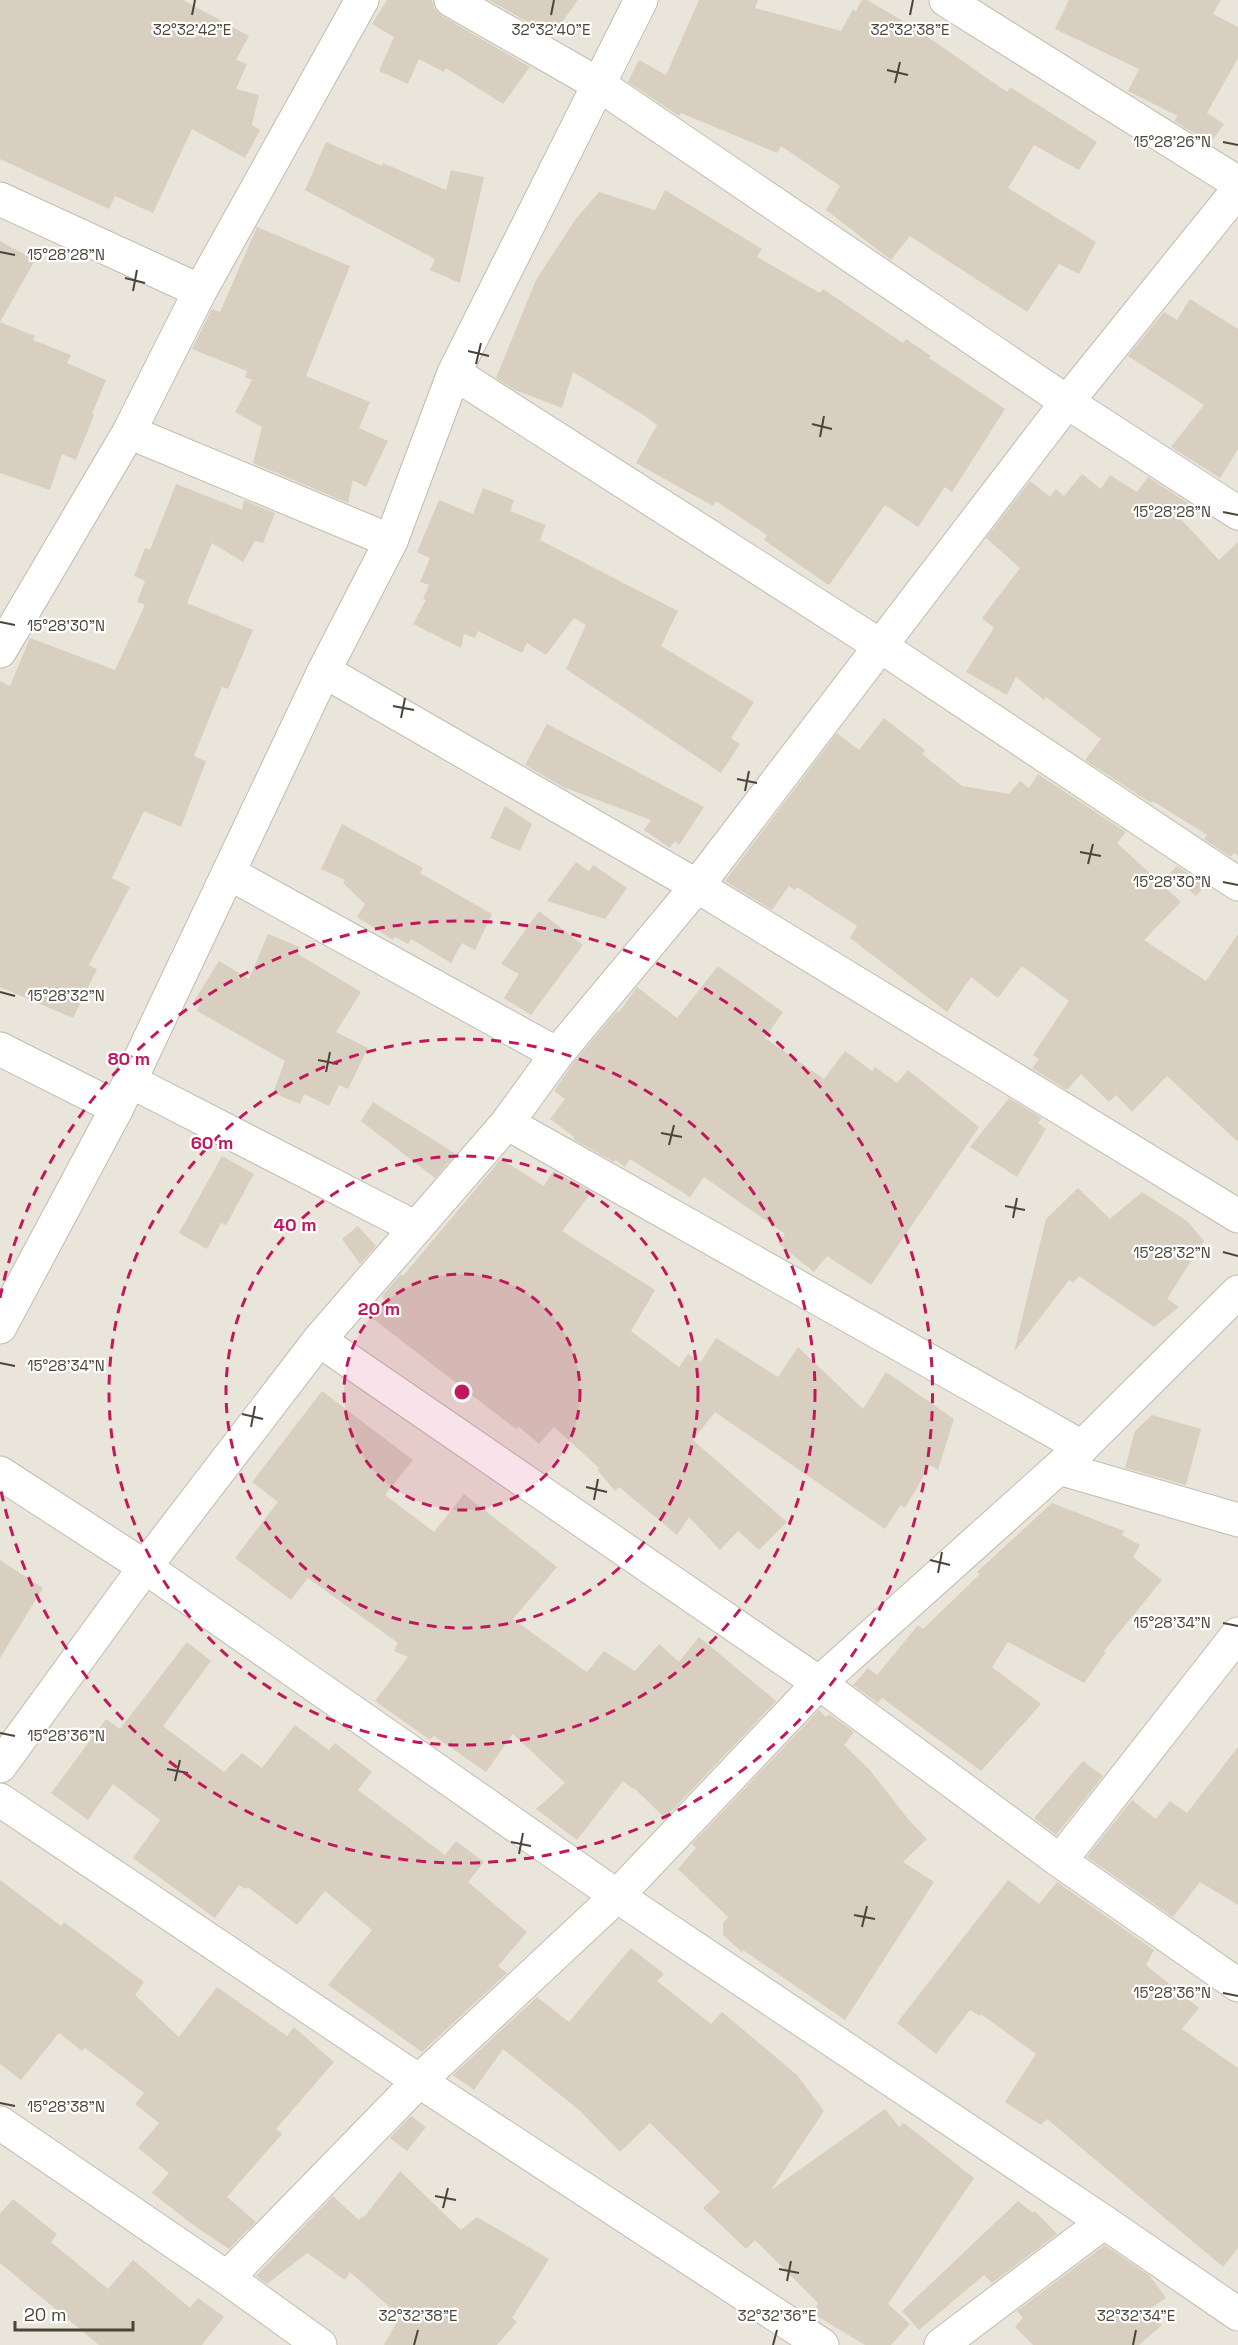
<svg xmlns="http://www.w3.org/2000/svg" width="1238" height="2345" viewBox="0 0 1238 2345" font-family="'Space Grotesk',sans-serif">
<rect width="100%" height="100%" fill="#f6f3ec"/>
<rect fill="#eae5da" x="0" y="0" width="1238" height="2345"/>
<g fill="#d8cfc1">
<path d="M0,0h183l66,36 -13,24 11,4 -11,25 23,6 -7,30 8,5 -15,28 -53,-29 -39,84 -38,-17 -6,13 -109,-50z"/>
<path d="M387,0h45l3,9 7,7 88,51 -27,37 -57,-36 -2,4 -25,-13 -11,25 -29,-13 15,-34 -22,-13z"/>
<path d="M489,0h89l-26,36z"/>
<path d="M699,0h59l-3,8 86,23 12,-22 3,2 6,-11h5l48,28 92,64 3,-5 87,55 -18,28 -45,-25 -26,43 88,54 -17,32 -20,-10 -32,48 -117,-76 -19,24 -65,-50 14,-24 -59,-40 -4,7 -96,-40 -2,3 -51,-34 11,-22 27,15z"/>
<path d="M1069,0h152l-8,14 25,13v31l-31,55 17,11 -14,19 -36,-22 4,-5 -50,-25 11,-22 -84,-40z"/>
<path d="M326,142l56,24 1,-3 63,27 5,-20 33,7 -24,106 -30,-13 5,-11 -130,-69z"/>
<path d="M665,190l97,59 -5,8 63,36 3,-4 80,54 3,-4 25,17 -2,2 76,51 -53,83 -7,-5 -27,40 -33,-22 -55,79h-3l-63,-44 3,-5 -51,-34 -3,5 -77,-43 21,-38 -15,-11 -69,-42 -11,36 -47,-18 -19,-12 40,-98 39,-60 24,-28 56,18z"/>
<path d="M257,227l93,39 -44,110 64,26 -11,26 29,13 -22,46 -13,-7 -5,23 -95,-40 9,-36 -27,-15 17,-32 -7,-3 2,-6 -55,-22 20,-40 8,3z"/>
<path d="M0,241l35,19 -35,62z"/>
<path d="M1190,299l48,30v120l-18,29 -49,-31 33,-42 -76,-49 36,-44 13,8z"/>
<path d="M0,322l35,14 -2,4 38,15 -4,8 39,17 -14,34 2,1 -18,45 -14,-6 -12,36 -50,-17z"/>
<path d="M1082,474l19,15 9,-14 27,17 11,-15 40,26 -9,14 40,43 19,-18v313l-4,-2 -3,4 -27,-18 3,-4 -54,-34 -2,2 -66,-43 16,-21 -55,-42 -2,3 -28,-23 -9,18 -41,-23 28,-44 -12,-10 38,-50 -34,-30 44,-57 20,16 6,-8 8,7z"/>
<path d="M176,484l66,26 2,-10 31,13 -12,30 -8,-2 -12,21 -31,-19 -25,60 66,27 -25,59 -6,-2 -28,69 12,5 -25,66 -37,-16 -32,67 18,9 -41,78 8,4 -24,49 -73,-31v-306l10,5 20,-48 85,32 30,-65 -8,-3 8,-21 -11,-5 11,-28 5,2z"/>
<path d="M483,488l31,12 -4,11 36,14 -6,15 138,71 -17,35 93,56 -23,36 9,6 -19,29 -155,-104 20,-44 -12,-7 -28,37 -19,-12 -5,10 -44,-22 -3,7 -11,-4 -3,14 -48,-24 13,-24 -3,-1 6,-14 -9,-3 10,-24 -13,-6 22,-52 34,14z"/>
<path d="M884,718l41,32 -3,4 40,32 47,8 11,-13 9,7 9,-14 88,58 -9,11 64,59 -37,38 62,41 32,-47v208l-71,-66 -35,36 -16,-17 -7,7 -28,-28 -14,16 -35,-22 7,-9 -6,-4 36,-54 -47,-35 -24,32 -27,-21 -24,35 -97,-74 7,-12 -60,-39 -2,3 -6,-4 -17,24 -47,-29 112,-148 22,17z"/>
<path d="M547,724l157,83 -25,38 -4,-4 -5,7 -26,-18 7,-10 -88,-33 -38,-22z"/>
<path d="M505,806l27,18 -12,27 -30,-13z"/>
<path d="M342,824l81,44 -3,5 72,41 -17,36 -13,-7 -11,20 -40,-24 -3,5 -13,-7 -2,3 -36,-23 8,-13 -22,-21 2,-3 -24,-11z"/>
<path d="M576,862l13,9 4,-6 34,23 -22,31 -58,-18z"/>
<path d="M1177,866l29,19 -10,11 -26,-23z"/>
<path d="M539,911l44,34 -52,70 -27,-17 15,-24 -18,-10z"/>
<path d="M268,934l32,13 -2,7 63,38 -25,40 32,16 -20,41 -9,-4 -10,21 -25,-12 -4,10 -27,-11 12,-32 -88,-50 3,-7 -6,-3 25,-40 30,18z"/>
<path d="M718,966l65,46 -18,26 59,41 21,-28 27,20 3,-4 22,16 11,-13 71,57 -108,158 -44,-29 -13,16 -36,-29 7,-9 -81,-57 -14,20 -60,-38 -5,8 -9,-7 -2,2 -41,-23 1,-2 -24,-18 15,-20 -11,-8 20,-29 43,-51 2,1 18,-25 40,31z"/>
<path d="M1009,1098l33,20 -4,5 8,6 -29,48 -47,-30z"/>
<path d="M373,1102l83,52 -21,24 -74,-57z"/>
<path d="M222,1156l32,18 -28,51 -5,-2 -14,26 -28,-16z"/>
<path d="M501,1159l43,27 9,-15 39,21 -30,39 93,59 -24,41 48,36 9,-13 13,8 15,-24 62,39 20,-30 65,62 23,-37 68,47 -16,51 -8,-5 -25,43 -4,-3 -16,24 -170,-117 -22,28 94,82 -28,28 -21,-19 -18,19 -31,-33 -12,18 -58,-48 -4,4 -18,-21 2,-2 -45,-41 -15,17 -20,-17 -3,2 -144,-111 14,-17 -4,-5 19,-22 2,2z"/>
<path d="M1078,1188l32,31 32,-27 45,29 17,20 -37,58 12,8 -25,20 -75,-51 -6,7 -4,-3 -55,72 32,-133z"/>
<path d="M358,1226l18,20 -16,18 -18,-25z"/>
<path d="M322,1391l91,69 -28,35 49,37 30,-38 93,73 -44,52 65,47 9,6 17,-21 31,20 24,-27 20,18 20,-25 77,64 -111,117 -31,-30 -1,1 -10,-8 -46,59 -41,-31 29,-26 -52,-49 -27,38 -52,-36 -4,4 -55,-39 33,-44 -14,-6 4,-8 -90,-65 -17,22 -56,-42 43,-56 -26,-20z"/>
<path d="M1152,1415l49,14 -15,56 -61,-17 10,-37z"/>
<path d="M1052,1503l72,28 -2,4 18,10 -7,12 29,23 -58,71 2,1 -22,31 -76,-41 -16,25 49,37 -60,67 -99,-73 -4,5 -25,-18 15,-17 9,7 41,-50 5,4 57,-55 -3,-2z"/>
<path d="M0,1560l43,28 -43,70z"/>
<path d="M187,1642l24,19 -48,65 61,46 18,-19 20,15 33,-43 34,25 6,-7 37,29 -14,18 87,65 11,-14 28,21 -16,20 59,50 -29,34 9,7 -85,79 -94,-67 44,-55 -47,-39 -28,34 -49,-38 -2,2 -7,-4 -24,33 -82,-60 27,-38 -47,-36 -25,36 -37,-27 55,-74 14,10z"/>
<path d="M819,1710l7,7 3,-3 25,18 -10,13 25,24 39,50 19,20 -24,23 31,20 -89,138 -102,-70 -1,2 -19,-17v-12l5,-6 -50,-48 18,-21 -4,-4z"/>
<path d="M1238,1747v158l-38,-23 -27,35 -86,-60 45,-57 24,19 14,-18 17,12z"/>
<path d="M1083,1761l20,15 -47,59 -22,-17z"/>
<path d="M0,1880l61,46 3,-4 80,60 -9,13 44,42 38,-50 70,49 7,-9 40,35 -58,67 6,5 -55,63 29,25 -27,27 -33,-22 -44,-34 17,-20 -31,-25 21,-25 -24,-19 9,-11 -59,-45 -3,3 -23,-18 -38,47 -21,-16z"/>
<path d="M1008,1880l31,24 18,-22 97,68 -8,15 53,43 -17,21 56,39v180l-15,19 -176,-148 -6,6 -36,-23 31,-48 -55,-40 -1,2 -10,-6 -34,44 -39,-31z"/>
<path d="M631,1948l33,26 -7,7 54,43 11,-12 75,63 27,36 -53,79 114,-81 14,18 5,-4 70,55 -86,126 22,20 -19,21h-26l-53,-32 6,-10 -63,-63 -9,9 -43,-41 17,-16 -70,-69 -30,29 -41,-42 -76,-61 -29,41 -21,-15 84,-78 32,25z"/>
<path d="M411,2116l15,11 -19,24 -17,-13z"/>
<path d="M400,2171l61,59 16,-13 72,42 -37,59 5,4 -20,23h-113l16,-29 -50,-44 -5,8 -38,-27 -40,31 -11,-8 77,-80 26,24 3,-4 2,1z"/>
<path d="M13,2199l44,35 -6,8 57,47 25,-29 57,48 8,-10 26,19 -22,28h-103l-99,-82v-49z"/>
<path d="M1018,2201l15,12 2,-2 22,23 -65,49 -8,-8 -65,55 -17,-19z"/>
<path d="M1105,2245l45,31 16,22 -18,12 14,15 -23,20h-106l-18,-18 8,-9 -6,-7z"/>
</g>
<g fill="none" stroke-linecap="round" stroke-linejoin="round">
<g stroke="#c2bbae" stroke-width="35">
<g id="street">
<path d="M451,0l147,84 469,318 171,111"/>
<path d="M946,0l292,183"/>
<path d="M0,199l200,92"/>
<path d="M454,373l428,274 356,237"/>
<path d="M129,432l262,109"/>
<path d="M0,651l129,-219 71,-141 162,-291"/>
<path d="M324,671l373,215 541,330"/>
<path d="M229,873l328,181"/>
<path d="M0,1049l117,59"/>
<path d="M130,1081l286,147"/>
<path d="M507,1123l575,324"/>
<path d="M0,1327l117,-219 207,-437 67,-130 63,-168 187,-373"/>
<path d="M319,1340l500,343 241,178 178,124"/>
<path d="M1059,1468l179,52"/>
<path d="M0,1473l145,94 472,329 487,326 134,92"/>
<path d="M0,1766l145,-199 174,-227 188,-217 50,-69 140,-168 370,-484 171,-212"/>
<path d="M0,1800l419,281 403,264"/>
<path d="M1060,1861l178,-227"/>
<path d="M0,2123l227,155 93,67"/>
<path d="M227,2278l192,-197 198,-185 202,-213 263,-236 156,-155"/>
<path d="M941,2345l163,-123"/>
</g>
</g>
<use href="#street" stroke="#fff" stroke-width="33"/>
</g>
<path fill="none" stroke="#4b4439" stroke-width="2" d="M192,15l3,-15M551,15l3,-15M910,15l3,-15M887,70l21,5M895,83l5,-21M1223,142l15,3M0,252l15,3M125,278l20,5M133,291l4,-21M468,351l21,5M476,364l5,-21M812,424l20,5M820,437l4,-21M1223,512l15,3M0,622l15,3M393,706l21,4M401,718l4,-20M737,779l20,4M745,791l4,-20M1080,852l21,4M1088,864l5,-20M1223,882l15,3M0,992l15,4M318,1060l20,4M326,1072l4,-20M661,1133l21,4M669,1145l5,-20M1005,1206l20,4M1013,1218l4,-20M1223,1252l15,4M0,1363l15,3M242,1414l21,5M251,1427l4,-21M586,1487l21,5M594,1500l4,-21M930,1560l20,5M938,1573l4,-21M1223,1623l15,3M0,1733l15,3M167,1769l21,4M175,1781l5,-21M511,1842l20,4M519,1854l4,-21M854,1915l21,4M862,1927l5,-21M1223,1993l15,3M0,2103l15,3M435,2196l21,4M443,2208l5,-20M779,2269l20,4M787,2281l4,-20M414,2345l4,-15M773,2345l4,-15M1133,2345l3,-15"/>
<circle cx="462" cy="1392" r="118" fill="#c2185b" fill-opacity=".12"/>
<g fill="none" stroke="#c2185b" stroke-width="3" stroke-dasharray="10 8">
<circle cx="462" cy="1392" r="118"/>
<circle cx="462" cy="1392" r="236"/>
<circle cx="462" cy="1392" r="353"/>
<path d="M0 1298A471 471 0 1 1 0 1486"/>
</g>
<g font-size="15" text-anchor="middle" fill="#4b4439" stroke="#fff" stroke-width="4.5" stroke-linejoin="round" paint-order="stroke">
<text x="192" y="35">32°32'42"E</text>
<text x="551" y="35">32°32'40"E</text>
<text x="910" y="35">32°32'38"E</text>
<text x="1172" y="147">15°28'26"N</text>
<text x="66" y="260">15°28'28"N</text>
<text x="1172" y="517">15°28'28"N</text>
<text x="66" y="631">15°28'30"N</text>
<text x="1172" y="887">15°28'30"N</text>
<text x="66" y="1001">15°28'32"N</text>
<text x="1172" y="1258">15°28'32"N</text>
<text x="66" y="1371">15°28'34"N</text>
<text x="1172" y="1628">15°28'34"N</text>
<text x="66" y="1741">15°28'36"N</text>
<text x="1172" y="1998">15°28'36"N</text>
<text x="66" y="2112">15°28'38"N</text>
<text x="418" y="2321">32°32'38"E</text>
<text x="777" y="2321">32°32'36"E</text>
<text x="1136" y="2321">32°32'34"E</text>
</g>
<circle cx="462" cy="1392" r="9" fill="#c2185b" stroke="#fff" stroke-width="3"/>
<g font-size="18" text-anchor="middle" font-weight="bold" fill="#c2185b" stroke="#fff" stroke-width="4.5" stroke-linejoin="round" paint-order="stroke">
<text x="129" y="1065">80 m</text>
<text x="212" y="1149">60 m</text>
<text x="295" y="1231">40 m</text>
<text x="379" y="1315">20 m</text>
</g>
<path d="M15 2321v9h118v-9" fill="none" stroke="#4b4439" stroke-width="3"/>
<text x="24" y="2321" font-size="18" fill="#4b4439" stroke="#ffffff" stroke-width="4.5" paint-order="stroke">20 m</text>
</svg>
